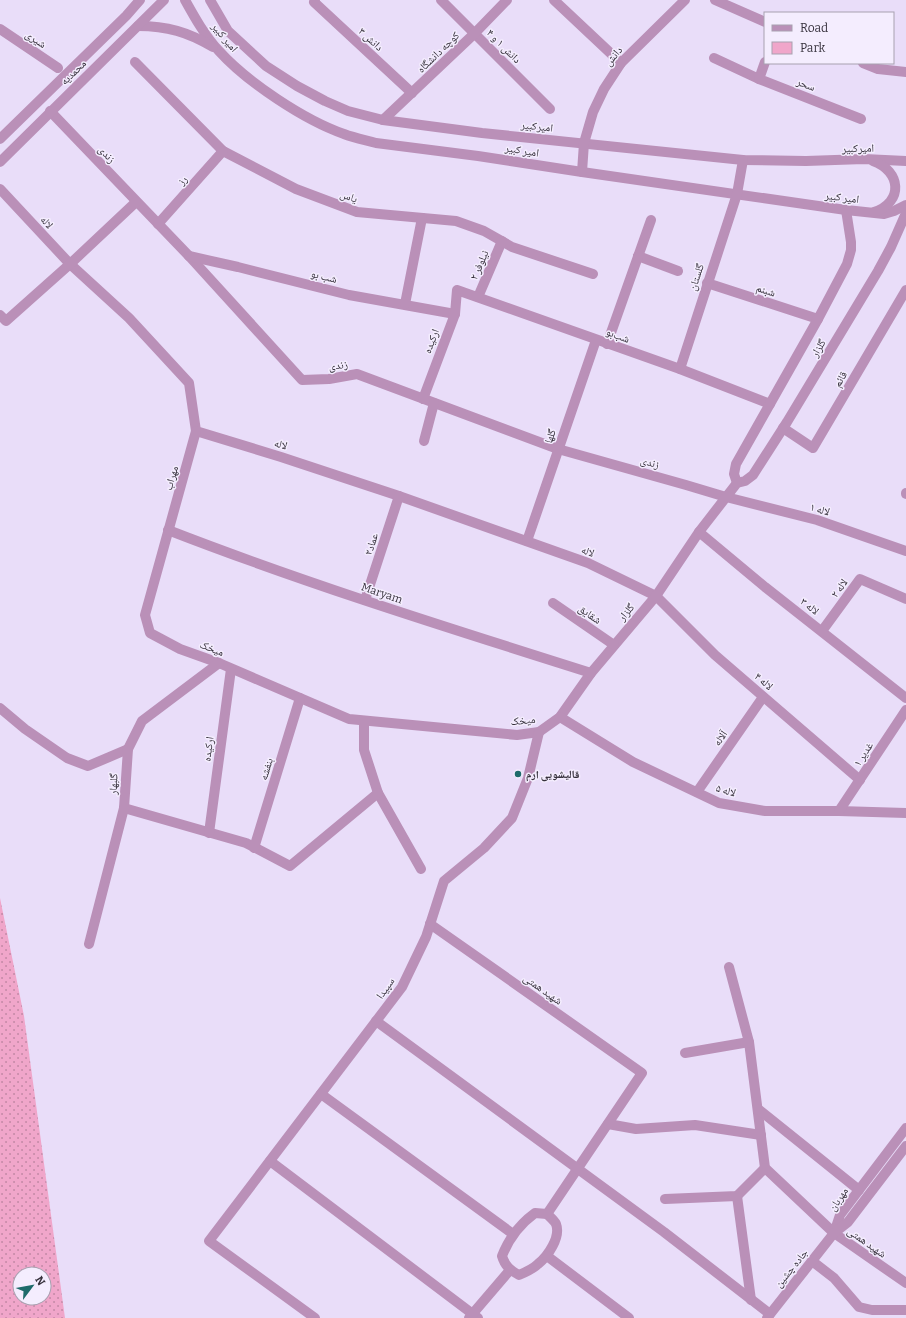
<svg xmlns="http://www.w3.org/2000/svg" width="906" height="1318" viewBox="0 0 906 1318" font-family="Bitter,'Noto Naskh Arabic',serif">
<defs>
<pattern id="green-dots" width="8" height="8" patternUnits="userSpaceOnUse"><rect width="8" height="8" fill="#f0a6ca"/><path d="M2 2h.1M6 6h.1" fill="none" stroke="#c388a5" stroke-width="1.8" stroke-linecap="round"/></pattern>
</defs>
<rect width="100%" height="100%" fill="#e9ddf9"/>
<path fill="url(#green-dots)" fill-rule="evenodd" d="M0,898l24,118 41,302h-65zM20,1274h24v24h-24z"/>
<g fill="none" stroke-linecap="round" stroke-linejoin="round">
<g stroke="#ba90b8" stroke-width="10">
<path d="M185,0c10,18 20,36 34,51 28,31 85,69 125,83 10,4 21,6 32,9l102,13 104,16 264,38 38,4 10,-3 12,-6"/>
<path d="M210,0l18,31 38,35 31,20 28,15 23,10 35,9 99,13 261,27 63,1 58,-2 42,2"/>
<path d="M315,0l-1,2 98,91"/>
<path d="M441,0l109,109"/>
<path d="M554,0l67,63"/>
<path d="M715,0l50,22"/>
<path d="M138,26c29,0 50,6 75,21"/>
<path d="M0,29l58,39"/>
<path d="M714,58l45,21"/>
<path d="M135,62l88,89 73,38 61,23 99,9 28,10 28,16 81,27"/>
<path d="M765,62l-6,17 102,40"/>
<path d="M863,63l15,6 28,3"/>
<path d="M50,111l139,145 113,124 27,-1 28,-5 201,75 128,36 40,12 91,23 89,31"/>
<path d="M383,120l91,-86 33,-34"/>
<path d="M0,139l126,-123 14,-16"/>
<path d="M873,161c28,10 31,41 1,51"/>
<path d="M0,162l164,-162"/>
<path d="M582,172l2,-29 9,-31 11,-23 17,-26 64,-63"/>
<path d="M0,189l70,75 59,54 60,65 7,48 85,26 118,39 189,67 68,33 59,59 145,125"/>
<path d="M158,224l65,-73"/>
<path d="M189,256l49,11 111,28 106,19"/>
<path d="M638,256l40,15"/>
<path d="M707,283l111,36"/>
<path d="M478,297l24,-56"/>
<path d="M405,304l17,-86"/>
<path d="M0,315l6,6 64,-57 66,-62"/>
<path d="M607,344l44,-124"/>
<path d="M680,369l57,-175 6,-34"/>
<path d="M423,399l32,-85 2,-24 223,79 90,35"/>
<path d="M783,428l30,20 93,-158"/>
<path d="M196,431l-51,184 5,18 30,16 39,14 130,56 168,16 22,-3 21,-15 31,-44 65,-77 43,-64 38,-49 8,-2 8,-6 34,-53 91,-151 13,-24 15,-34"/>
<path d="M424,441l10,-38"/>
<path d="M737,483l-3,-9 2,-10 82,-145 29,-55 4,-14v-8l-5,-32"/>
<path d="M906,494v-1"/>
<path d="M168,530c139,54 281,98 423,143"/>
<path d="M699,532l66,55 141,111"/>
<path d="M527,541l69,-201"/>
<path d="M365,600l34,-104"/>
<path d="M553,603l61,42"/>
<path d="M822,631l38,-52 46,20"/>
<path d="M0,708l25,21 42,29 21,8 40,-17"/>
<path d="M560,717l73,45 86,41 46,8h74l67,2"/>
<path d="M364,721v29l14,43 43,76"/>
<path d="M697,792l66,-95"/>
<path d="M124,808l122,35 44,23 88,-73"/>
<path d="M839,811l67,-101"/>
<path d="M209,833l22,-164"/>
<path d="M254,848l46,-150"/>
<path d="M430,924l212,149 -95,141"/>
<path d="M89,944l35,-136 4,-59 14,-28 77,-58"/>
<path d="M729,967l20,75 16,126 69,65 72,50"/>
<path d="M376,1021l288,211 106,82"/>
<path d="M685,1053l64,-11"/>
<path d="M321,1094l192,140"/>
<path d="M758,1109l101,81"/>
<path d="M608,1124l28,5 59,-4 66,10"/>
<path d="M270,1161l208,157"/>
<path d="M737,1196l14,104"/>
<path d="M665,1199l72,-3 28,-28"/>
<path d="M535,1213l12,1c3,3 7,6 9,10 5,13 -8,32 -18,40 -5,5 -12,8 -19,11 -9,-5 -14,-9 -17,-19 7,-18 18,-32 33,-43z"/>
<path d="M834,1233l6,-18 66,-87"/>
<path d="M547,1256l82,62"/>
<path d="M812,1261l22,17 25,29 13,3h34"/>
<path d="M315,1318l-106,-77 193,-254 24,-50 18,-56 40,-33 28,-30 16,-40 11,-46"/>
<path d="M469,1318l41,-48"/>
<path d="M767,1318l67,-85 14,-11 58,-76"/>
</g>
</g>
<circle fill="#1e6b6b" stroke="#f4edfe" stroke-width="1.5" cx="518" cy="774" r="4"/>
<g text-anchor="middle" stroke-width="3" stroke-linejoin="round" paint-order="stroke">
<g font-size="11" fill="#35303b" stroke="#f4edfe">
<text transform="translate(225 37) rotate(50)" y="4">امیر کبیر</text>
<text transform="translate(36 39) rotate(34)" y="4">شیری</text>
<text transform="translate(371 39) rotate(43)" y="4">دانش ۳</text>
<text transform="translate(504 46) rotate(45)" y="4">دانش ۱ و ۴</text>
<text transform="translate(438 52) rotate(-44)" y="4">کوچه دانشگاه</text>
<text transform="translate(613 56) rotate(-50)" y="4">دانش</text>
<text transform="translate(73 72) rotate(-44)" y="4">محمدیه</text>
<text transform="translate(806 84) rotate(21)" y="4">سحر</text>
<text transform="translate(537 126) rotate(6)" y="4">امیرکبیر</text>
<text transform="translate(858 148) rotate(-1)" y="4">امیرکبیر</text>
<text transform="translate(522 150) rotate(9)" y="4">امیر کبیر</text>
<text transform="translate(107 154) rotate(46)" y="4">زندی</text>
<text transform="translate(182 180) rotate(-48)" y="4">رز</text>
<text transform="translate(349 196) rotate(19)" y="4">یاس</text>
<text transform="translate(842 197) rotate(7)" y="4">امیر کبیر</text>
<text transform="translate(47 222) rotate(47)" y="4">لاله</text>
<text transform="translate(479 265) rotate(-67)" y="4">نیلوفر ۲</text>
<text transform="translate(324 276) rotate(14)" y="4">شب بو</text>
<text transform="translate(696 277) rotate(-72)" y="4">گلستان</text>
<text transform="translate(766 290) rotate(18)" y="4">شبنم</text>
<text transform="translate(618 335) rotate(20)" y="4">شب‌بو</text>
<text transform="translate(431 341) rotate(-69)" y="4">ارکیده</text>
<text transform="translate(818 348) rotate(-59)" y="4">گلزار</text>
<text transform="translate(338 365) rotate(-8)" y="4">زندی</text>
<text transform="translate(840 379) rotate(-60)" y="4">قائم</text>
<text transform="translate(550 436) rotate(-71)" y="4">گلها</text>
<text transform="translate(281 444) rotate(17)" y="4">لاله</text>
<text transform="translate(650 462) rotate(16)" y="4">زندی</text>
<text transform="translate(171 478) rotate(-74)" y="4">مهراب</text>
<text transform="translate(820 509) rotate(17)" y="4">لاله ۱</text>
<text transform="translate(371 544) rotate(-72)" y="4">عماد۲</text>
<text transform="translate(588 551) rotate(22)" y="4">لاله</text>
<text transform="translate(839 588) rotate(-54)" y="4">لاله ۲</text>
<text transform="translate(382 593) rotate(19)" y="4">Maryam</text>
<text transform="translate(810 606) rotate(38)" y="4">لاله ۳</text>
<text transform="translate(626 612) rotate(-50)" y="4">گلزار</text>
<text transform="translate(590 614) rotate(35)" y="4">شقایق</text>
<text transform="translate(212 648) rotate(21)" y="4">میخک</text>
<text transform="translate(764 681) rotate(41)" y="4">لاله ۴</text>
<text transform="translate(523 720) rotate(-6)" y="4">میخک</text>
<text transform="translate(720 738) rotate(-55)" y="4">آلاله</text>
<text transform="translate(208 749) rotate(-82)" y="4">ارکیده</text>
<text transform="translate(863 754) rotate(-57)" y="4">غدیر ۱</text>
<text transform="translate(266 769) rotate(-73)" y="4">بنفشه</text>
<text transform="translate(113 784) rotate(-87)" y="4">گلبهار</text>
<text transform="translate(726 790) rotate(17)" y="4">لاله ۵</text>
<text transform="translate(385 988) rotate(-55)" y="4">سپیدا</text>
<text transform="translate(543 989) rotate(35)" y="4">شهید همتی</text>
<text transform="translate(838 1199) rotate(-56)" y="4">مهربان</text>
<text transform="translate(867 1242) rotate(35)" y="4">شهید همتی</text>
<text transform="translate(791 1268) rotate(-51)" y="4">جاده چشین</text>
</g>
<g font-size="11" font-weight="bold" fill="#35303b" stroke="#f4edfe" text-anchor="start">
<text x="526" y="778">قالیشویی ارم</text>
</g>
</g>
<rect x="764" y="12" width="130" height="52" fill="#f4edfe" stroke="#a8a1b0"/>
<rect x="772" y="25" width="20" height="6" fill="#ba90b8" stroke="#a8a1b0"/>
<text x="800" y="32" font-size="12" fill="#35303b">Road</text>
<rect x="772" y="42" width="20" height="12" fill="#f0a6ca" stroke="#a8a1b0"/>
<text x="800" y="52" font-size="12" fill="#35303b">Park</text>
<g transform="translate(32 1286) rotate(58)"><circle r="19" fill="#f4edfe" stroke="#a8a1b0"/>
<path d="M0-3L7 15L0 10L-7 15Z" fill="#1e6b6b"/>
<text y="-6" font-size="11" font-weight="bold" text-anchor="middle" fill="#35303b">N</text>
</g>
</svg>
